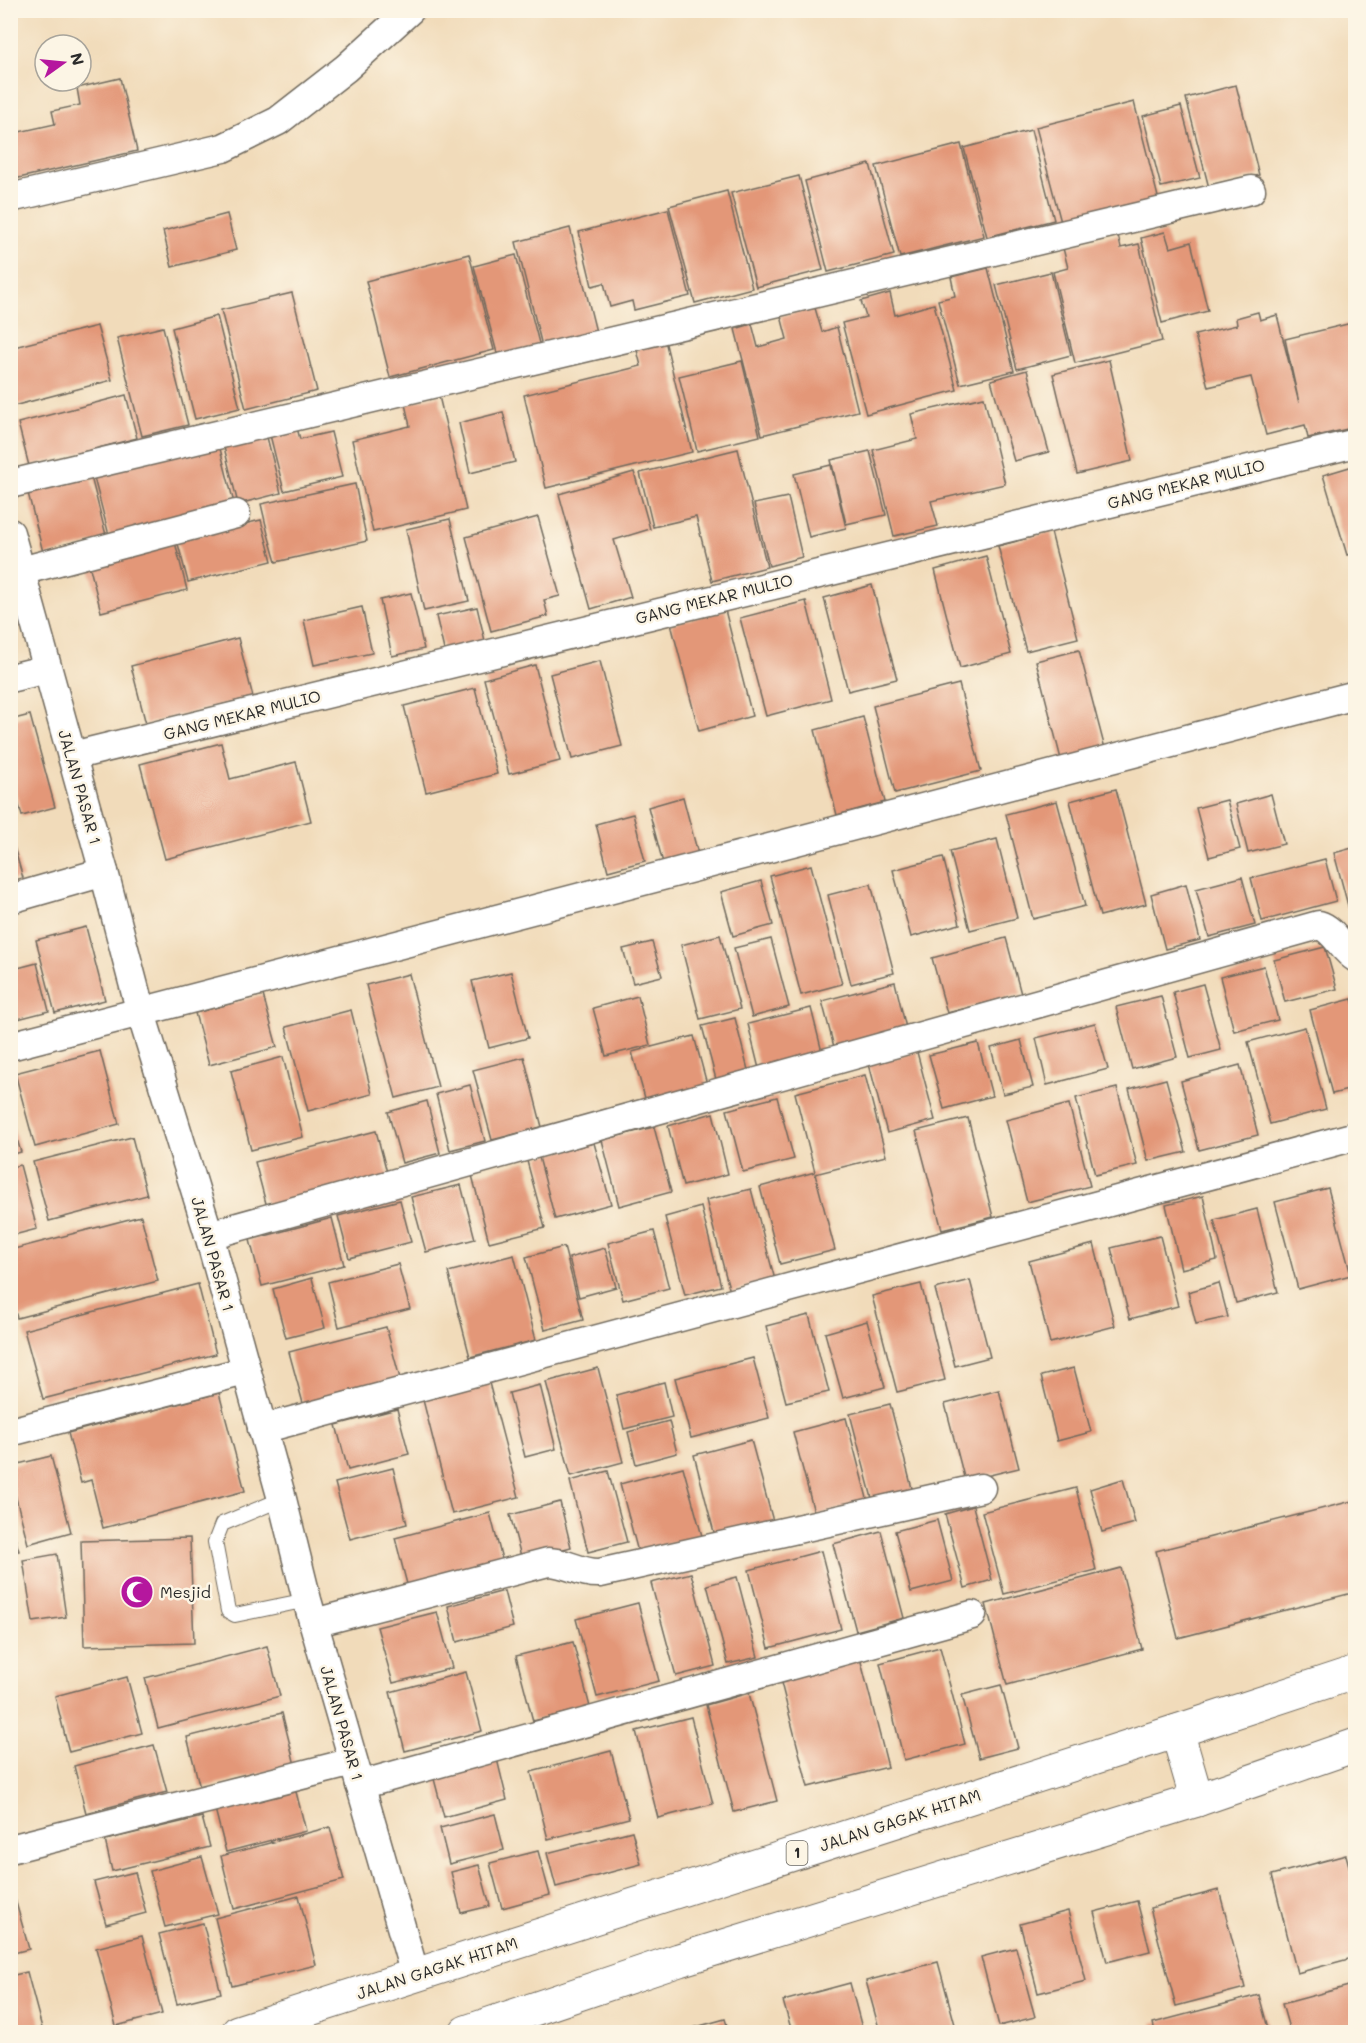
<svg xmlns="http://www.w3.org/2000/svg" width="1366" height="2043" viewBox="0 0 1366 2043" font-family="Mali,sans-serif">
<rect width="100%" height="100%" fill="#fcf5e5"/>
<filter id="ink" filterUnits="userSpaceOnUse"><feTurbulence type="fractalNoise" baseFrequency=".0167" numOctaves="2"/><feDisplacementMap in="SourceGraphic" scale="12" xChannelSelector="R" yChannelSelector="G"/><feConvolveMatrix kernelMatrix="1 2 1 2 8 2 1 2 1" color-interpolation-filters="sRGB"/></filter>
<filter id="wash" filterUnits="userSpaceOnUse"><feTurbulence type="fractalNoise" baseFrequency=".008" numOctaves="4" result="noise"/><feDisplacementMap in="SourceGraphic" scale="24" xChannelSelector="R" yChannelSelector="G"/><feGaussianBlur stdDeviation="1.35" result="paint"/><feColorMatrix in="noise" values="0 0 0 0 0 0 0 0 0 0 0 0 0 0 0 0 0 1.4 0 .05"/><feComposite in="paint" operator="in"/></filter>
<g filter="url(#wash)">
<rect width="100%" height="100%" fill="#f1dbba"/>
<g id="blocks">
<g fill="#e39778">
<path d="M120,78l17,73 -127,29v-46l45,-10 -3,-13 28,-6 -3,-17z"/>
<path d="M1236,85l23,90 -50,13 -23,-90z"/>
<path d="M1134,102l26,103 -97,25 -27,-103z"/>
<path d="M1181,106l19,72 -39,9 -18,-71z"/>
<path d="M1031,130l23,90 -67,17 -23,-89z"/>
<path d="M961,144l23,92 -84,21 -24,-91z"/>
<path d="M870,164l24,91 -66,17 -23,-91z"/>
<path d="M799,176l24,94 -67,17 -25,-94z"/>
<path d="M727,191l25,97 -57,15 -26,-97z"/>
<path d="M668,209l22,87 -56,14 -2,-9 -22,6 -6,-24 -12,3 -13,-54z"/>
<path d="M227,214l9,36 -64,17 -9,-36z"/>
<path d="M570,228l27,108 -54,14 -27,-108z"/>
<path d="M1165,232l5,16 21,-6 17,69 -46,12 -21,-85z"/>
<path d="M1118,235l3,13 18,-4 23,97 -87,22 -22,-91 15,-4 -5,-20z"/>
<path d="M469,254l25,96 -104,27 -24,-96z"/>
<path d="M516,255l24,92 -42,10 -24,-91z"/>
<path d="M988,268l26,103 -54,13 -22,-84 17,-4 -4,-19z"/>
<path d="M1051,272l20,83 -54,14 -21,-84z"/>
<path d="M292,293l25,98 -71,18 -25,-99z"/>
<path d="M890,293l5,22 39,-11 23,86 -91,24 -24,-91 24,-6 -5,-16z"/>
<path d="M815,308l7,24 15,-5 21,84 -96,24 -27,-106 17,-5 6,23 29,-8 -6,-23z"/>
<path d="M1258,312l2,8 17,-5 22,88 -14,-64 71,-17v105l-48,11 -3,-13 -39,10 -15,-58 -43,10 -13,-52 42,-10 -1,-7z"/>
<path d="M217,316l23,92 -45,11 -23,-91z"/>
<path d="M97,326l15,54 -99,26 -3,-8v-50z"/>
<path d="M163,327l25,98 -46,11 -25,-98z"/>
<path d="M664,336l28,116 -146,36 -22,-93 117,-29 -6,-24z"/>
<path d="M1109,360l23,101 -55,13 -24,-100z"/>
<path d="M742,361l18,75 -63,15 -18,-75z"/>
<path d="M1027,370l22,82 -35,9 -23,-81z"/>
<path d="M126,395l11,43 -108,28 -11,-43z"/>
<path d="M439,396l27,114 -93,22 -21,-92 58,-14 -5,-22z"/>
<path d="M984,397l21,87 -74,17 7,25 -44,10 -21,-86 44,-11 -6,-25z"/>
<path d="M503,412l12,50 -45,11 -11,-50z"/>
<path d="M296,424l4,15 31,-7 11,45 -58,14 -15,-60z"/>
<path d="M266,433l15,60 -43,11 -15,-61z"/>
<path d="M218,441l17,66 -125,32 -17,-65z"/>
<path d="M738,449l29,118 -55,14 -16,-64 -43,10 -13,-54z"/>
<path d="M870,451l16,64 -40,9 -15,-64z"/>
<path d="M831,465l15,63 -37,9 -15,-63z"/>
<path d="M1353,466l3,7v80l-9,2 -24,-80z"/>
<path d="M89,469l18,70 -63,17 -18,-71z"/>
<path d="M634,472l16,57 -36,11 17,57 -40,12 -32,-115z"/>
<path d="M355,484l12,57 -91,21 -8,-28 -7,-30z"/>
<path d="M788,497l14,60 -33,9 -15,-62z"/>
<path d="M538,517l22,79 -16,4 4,16 -57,15 -25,-94z"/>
<path d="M450,519l19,82 -45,10 -18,-82z"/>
<path d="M261,520l11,41 -84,21 -11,-42z"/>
<path d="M1051,532l27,106 -52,13 -28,-105z"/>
<path d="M175,542l12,48 -86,22 -12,-48z"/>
<path d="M986,556l25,98 -51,14 -25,-98z"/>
<path d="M872,585l25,94 -49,12 -24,-93z"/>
<path d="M411,593l13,56 -32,7 -12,-56z"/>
<path d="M806,601l25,98 -65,17 -26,-98z"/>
<path d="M362,607l10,46 -58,12 -10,-45z"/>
<path d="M477,607l9,38 -41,9 -9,-38z"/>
<path d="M725,610l27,106 -53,15 -28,-107z"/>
<path d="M238,638l15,59 -107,27 -15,-58z"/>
<path d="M1079,650l29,110 -44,11 -28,-110z"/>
<path d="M600,661l22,85 -50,13 -22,-85z"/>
<path d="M535,665l25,96 -51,13 -25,-95z"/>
<path d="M959,684l22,87 -86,22 -22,-87z"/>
<path d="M475,688l22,86 -71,18 -22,-86z"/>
<path d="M30,715l25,92 -33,9 -12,-43v-53z"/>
<path d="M863,717l22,85 -48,13 -22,-85z"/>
<path d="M221,743l9,36 66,-17 15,59 -146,38 -25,-95z"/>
<path d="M1116,789l30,115 -46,12 -30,-115z"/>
<path d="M1271,794l13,50 -36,9 -12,-49z"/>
<path d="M683,797l15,57 -35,9 -15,-56z"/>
<path d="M1227,800l13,49 -31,8 -13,-49z"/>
<path d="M1057,801l28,105 -52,13 -27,-105z"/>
<path d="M633,814l12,47 -37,10 -12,-47z"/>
<path d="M10,833l13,45 -13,3z"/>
<path d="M997,839l20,79 -47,12 -20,-79z"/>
<path d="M1356,847v85h-1l-21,-79z"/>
<path d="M943,857l17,67 -49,13 -18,-67z"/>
<path d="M1325,859l11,42 -74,20 -11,-43z"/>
<path d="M811,865l31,119 -41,11 -31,-119z"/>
<path d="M1242,877l13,48 -46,12 -13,-48z"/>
<path d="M761,881l12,44 -40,11 -12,-44z"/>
<path d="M871,884l23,89 -43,11 -23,-89z"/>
<path d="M1186,884l14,56 -35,9 -14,-55z"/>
<path d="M86,927l19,73 -50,13 -19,-73z"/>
<path d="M720,935l20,74 -40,10 -19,-74z"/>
<path d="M1006,938l15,56 -74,19 -15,-55z"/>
<path d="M771,939l18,68 -37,10 -18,-69z"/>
<path d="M652,942l10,34 -29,7 -10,-34z"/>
<path d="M1325,947l12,42 -52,13 -11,-42z"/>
<path d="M37,963l12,48 -39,10v-51z"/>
<path d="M1264,966l14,54 -44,11 -14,-54z"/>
<path d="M511,972l17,66 -39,10 -17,-67z"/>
<path d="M409,974l29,113 -42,11 -30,-113z"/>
<path d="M895,982l11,46 -72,19 -12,-46z"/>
<path d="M1203,984l18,66 -31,8 -17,-66z"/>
<path d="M263,995l14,52 -68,18 -14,-52z"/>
<path d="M638,996l12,49 -44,11 -13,-48z"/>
<path d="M1161,996l16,61 -45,12 -16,-62z"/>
<path d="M1352,999l4,12v77l-24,6 -22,-84z"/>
<path d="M811,1008l13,52 -63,17 -13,-53z"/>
<path d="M351,1010l21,84 -64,17 -22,-84z"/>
<path d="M735,1018l15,60 -32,9 -16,-61z"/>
<path d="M1095,1023l13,46 -61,16 -11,-47z"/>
<path d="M1305,1027l21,82 -56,15 -22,-82z"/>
<path d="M694,1036l14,52 -61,17 -15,-53z"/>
<path d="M1021,1040l12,47 -30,7 -12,-46z"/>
<path d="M978,1043l14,53 -48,13 -15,-54z"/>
<path d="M100,1051l19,73 -84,23 -20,-74z"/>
<path d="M917,1052l18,68 -48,13 -18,-69z"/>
<path d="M283,1057l20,80 -52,13 -20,-79z"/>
<path d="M524,1057l18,70 -50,13 -19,-70z"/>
<path d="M1240,1065l18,70 -59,15 -18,-69z"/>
<path d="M865,1075l21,81 -71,18 20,76 -55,14 -20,-77 55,-15 -20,-79z"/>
<path d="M1166,1079l20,73 -38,9 -19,-72z"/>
<path d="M470,1085l15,56 -35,9 -14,-56z"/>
<path d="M1117,1088l20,77 -42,10 -19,-77z"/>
<path d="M777,1097l17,62 -51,13 -16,-62z"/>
<path d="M427,1101l13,52 -38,10 -14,-51z"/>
<path d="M1069,1104l21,82 -63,16 -21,-82z"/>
<path d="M713,1113l15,61 -45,12 -15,-60z"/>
<path d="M10,1117l11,35 -11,3z"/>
<path d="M968,1118l25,99 -51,13 -26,-99z"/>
<path d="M654,1127l17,65 -52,14 -17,-66z"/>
<path d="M376,1131l13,49 -121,31 -13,-49z"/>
<path d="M132,1137l15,58 -98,26 -16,-59z"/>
<path d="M594,1143l17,61 -56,15 -16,-62z"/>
<path d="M1356,1160v24h-1l-6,-22z"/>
<path d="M527,1161l18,67 -56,14 -17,-67z"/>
<path d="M20,1165l17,64 -27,7v-69z"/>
<path d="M461,1185l14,54 -49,13 -15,-55z"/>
<path d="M1328,1188l23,87 -53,14 -23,-87z"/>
<path d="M751,1189l24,91 -45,12 -24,-92z"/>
<path d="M1203,1196l14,64 -36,9 -15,-64z"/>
<path d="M400,1200l11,42 -62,16 -11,-42z"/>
<path d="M701,1207l20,79 -36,9 -20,-78z"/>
<path d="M1257,1209l21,83 -42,11 -22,-83z"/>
<path d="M141,1216l17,65 -141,37 -7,-24v-44z"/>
<path d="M332,1218l12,47 -82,21 -12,-46z"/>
<path d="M654,1231l15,57 -46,12 -15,-57z"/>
<path d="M1160,1236l18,70 -48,13 -19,-71z"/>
<path d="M1094,1244l21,82 -65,17 -21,-82z"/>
<path d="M564,1247l19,73 -38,10 -19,-73z"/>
<path d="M605,1248l11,39 -37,10 -10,-39z"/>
<path d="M514,1255l22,85 -66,17 -22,-85z"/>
<path d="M398,1264l12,45 -71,18 -11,-45z"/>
<path d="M312,1278l13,50 -39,10 -13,-49z"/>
<path d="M970,1280l20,77 -35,9 -20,-77z"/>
<path d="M1219,1283l9,34 -32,7 -8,-32z"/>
<path d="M198,1284l18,70 -173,45 -19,-69z"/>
<path d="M921,1284l24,96 -48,12 -25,-96z"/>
<path d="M809,1315l20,77 -43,10 -20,-76z"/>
<path d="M867,1321l18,66 -42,11 -18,-65z"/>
<path d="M386,1327l15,55 -97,25 -15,-55z"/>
<path d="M753,1358l16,60 -78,20 -16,-60z"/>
<path d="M598,1368l25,94 -52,14 -25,-94z"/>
<path d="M1074,1368l17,64 -34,9 -16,-65z"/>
<path d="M488,1379l31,118 -67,17 -30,-118z"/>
<path d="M664,1382l8,35 -48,12 -8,-34z"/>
<path d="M540,1385l16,64 -31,8 -16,-64z"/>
<path d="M999,1390l20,78 -54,13 -20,-77z"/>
<path d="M219,1393l26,98 -142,37 -12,-48 -10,3 -13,-50z"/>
<path d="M890,1404l24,92 -40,10 -24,-92z"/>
<path d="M397,1409l12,45 -61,16 -12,-45z"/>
<path d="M846,1418l22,84 -53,14 -22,-84z"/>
<path d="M669,1421l8,32 -41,11 -8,-32z"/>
<path d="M751,1440l23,85 -58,15 -22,-85z"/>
<path d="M51,1456l20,76 -43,12 -18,-69v-9z"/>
<path d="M683,1467l19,69 -64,16 -18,-68z"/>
<path d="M393,1468l14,56 -57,15 -15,-56z"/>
<path d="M608,1471l19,71 -39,10 -18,-71z"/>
<path d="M1123,1479l12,44 -33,9 -12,-43z"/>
<path d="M1076,1488l20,82 -92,24 -22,-82z"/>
<path d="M1356,1500v92l-178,46 -22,-87z"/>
<path d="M560,1502l11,45 -49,13 -12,-45z"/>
<path d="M973,1506l19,74 -27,8 -20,-74z"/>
<path d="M490,1513l13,50 -95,25 -13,-50z"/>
<path d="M937,1520l16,61 -42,11 -16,-61z"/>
<path d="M10,1522l9,29 -9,2z"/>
<path d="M881,1531l23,87 -48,13 -23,-87z"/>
<path d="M190,1538l4,105 -110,3 -3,-105z"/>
<path d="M821,1551l20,78 -72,19 -20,-78z"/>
<path d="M57,1554l9,63 -33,5 -10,-62z"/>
<path d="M1121,1568l21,81 -135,36 -21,-81z"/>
<path d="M691,1573l24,93 -39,10 -25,-93z"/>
<path d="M737,1577l21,80 -30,7 -21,-79z"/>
<path d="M504,1591l9,36 -56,15 -9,-36z"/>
<path d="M638,1603l21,78 -62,16 -21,-78z"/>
<path d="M437,1612l15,56 -59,15 -16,-56z"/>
<path d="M573,1642l17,65 -57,14 -17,-65z"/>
<path d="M267,1646l13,50 -122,32 -13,-50z"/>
<path d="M940,1647l25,97 -61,16 -24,-97z"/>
<path d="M859,1654l29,113 -80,20 -29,-112z"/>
<path d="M466,1672l16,59 -77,20 -15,-59z"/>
<path d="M127,1677l15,56 -73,19 -14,-56z"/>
<path d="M1001,1685l17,63 -39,10 -17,-63z"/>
<path d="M749,1693l28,108 -43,11 -28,-107z"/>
<path d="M282,1713l13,52 -95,23 -13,-51z"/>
<path d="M691,1717l22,87 -55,14 -22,-87z"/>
<path d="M154,1745l13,47 -81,21 -12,-47z"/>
<path d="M611,1751l18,67 -81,21 -17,-67z"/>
<path d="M497,1759l10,41 -63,17 -11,-42z"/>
<path d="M294,1784l12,47 -80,21 -12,-47z"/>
<path d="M495,1814l9,36 -55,14 -9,-36z"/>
<path d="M202,1817l8,30 -98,24 -7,-31z"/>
<path d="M330,1827l14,53 -110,29 -13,-53z"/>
<path d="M632,1831l9,33 -85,23 -9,-34z"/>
<path d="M538,1851l12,44 -48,13 -12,-45z"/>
<path d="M1346,1855l10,36v66l-59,16 -25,-98z"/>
<path d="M202,1857l16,57 -53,13 -15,-56z"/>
<path d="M479,1865l11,41 -29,7 -10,-41z"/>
<path d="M135,1872l11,41 -40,11 -12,-42z"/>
<path d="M10,1881l19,68 -19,5z"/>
<path d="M1219,1890l26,98 -69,18 -26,-98z"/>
<path d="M299,1896l17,69 -84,21 -17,-68z"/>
<path d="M1137,1901l13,50 -43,11 -13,-50z"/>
<path d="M1068,1911l18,70 -48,12 -18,-69z"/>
<path d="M203,1923l18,70 -44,11 -18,-70z"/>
<path d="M142,1936l20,78 -46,12 -20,-78z"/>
<path d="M1016,1948l19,69 -36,9 -18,-69z"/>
<path d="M938,1962l19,70h-77l-14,-51z"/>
<path d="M27,1972l15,56 -17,4h-15v-56z"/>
<path d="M850,1983l13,49h-71l-9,-31z"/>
<path d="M1356,1984v48h-66l-8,-28z"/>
<path d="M1259,1995l10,37h-114l-2,-9z"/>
<path d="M725,2019l4,13h-51z"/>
</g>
</g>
</g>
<g filter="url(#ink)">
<use href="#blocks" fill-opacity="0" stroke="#70695d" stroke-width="1.5"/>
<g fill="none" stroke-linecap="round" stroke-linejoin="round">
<g stroke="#70695d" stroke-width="16">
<path id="service" d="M282,1499l-60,25 -7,18 13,69 7,4 72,-15"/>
</g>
<g stroke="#70695d" stroke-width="31">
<g id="minor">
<path d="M10,198l213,-50 55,-27 68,-53 64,-58"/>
<path d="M10,484l1241,-294"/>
<path d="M10,533l94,339 37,141 68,222 73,264 25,101 108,375"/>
<path d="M21,571l215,-57"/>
<path d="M10,678l37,-9"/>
<path d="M72,756l1284,-313"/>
<path d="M10,899l94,-27"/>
<path d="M10,1046l1346,-351"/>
<path d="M209,1235l1110,-310c15,4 22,24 37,33"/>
<path d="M262,1429l1094,-293"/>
<path d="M10,1432l235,-61"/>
<path d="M314,1623l234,-61c19,0 33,12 52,11l381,-85"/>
<path d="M360,1785l612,-170"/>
<path d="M10,1849l343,-87"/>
</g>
</g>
<g stroke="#70695d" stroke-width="35">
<g id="trunk">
<path d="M1177,1731l20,69"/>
<path d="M238,2032l939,-301 179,-59"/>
<path d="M466,2032l213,-72 518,-160 159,-55"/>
</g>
</g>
<use href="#service" stroke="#fff" stroke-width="14"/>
<use href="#minor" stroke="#fff" stroke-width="28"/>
<use href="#trunk" stroke="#fff" stroke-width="33"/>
</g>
</g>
<defs>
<g id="mosque-disc" transform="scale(1.725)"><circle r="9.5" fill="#b5179e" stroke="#fcf5e5"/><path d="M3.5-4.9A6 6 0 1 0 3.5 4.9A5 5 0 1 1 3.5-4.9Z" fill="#fff"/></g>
</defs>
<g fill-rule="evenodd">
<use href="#mosque-disc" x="137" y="1592"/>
</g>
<g text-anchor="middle" stroke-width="5" stroke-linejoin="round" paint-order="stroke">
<rect fill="#fcf5e5" stroke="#6a6863" stroke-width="1.5" x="786.5" y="1841" width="21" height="24" rx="4.5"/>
<g font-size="15" font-weight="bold" fill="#2b2b2b">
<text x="797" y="1858">1</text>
</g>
<g font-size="16" fill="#2b2b2b" stroke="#fcf5e5">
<text transform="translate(1186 484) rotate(-14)" y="6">GANG MEKAR MULIO</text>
<text transform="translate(714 599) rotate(-14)" y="6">GANG MEKAR MULIO</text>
<text transform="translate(242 715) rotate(-14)" y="6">GANG MEKAR MULIO</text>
<text transform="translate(80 787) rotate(74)" y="6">JALAN PASAR 1</text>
<text transform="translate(213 1254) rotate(74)" y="6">JALAN PASAR 1</text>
<text transform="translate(342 1723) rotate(74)" y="6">JALAN PASAR 1</text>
<text transform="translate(900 1820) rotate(-18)" y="6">JALAN GAGAK HITAM</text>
<text transform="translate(437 1968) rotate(-18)" y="6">JALAN GAGAK HITAM</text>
</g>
<g font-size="16" fill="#2b2b2b" stroke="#fcf5e5" text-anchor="start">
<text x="160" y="1598">Mesjid</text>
</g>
</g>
<rect width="1366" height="2043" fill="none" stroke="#fcf5e5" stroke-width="36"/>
<g transform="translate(63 63) rotate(75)"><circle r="28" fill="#fcf5e5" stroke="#a8a49b" stroke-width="1.5"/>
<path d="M0-4.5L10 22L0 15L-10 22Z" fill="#b5179e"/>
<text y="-9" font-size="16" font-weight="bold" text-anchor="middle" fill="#2b2b2b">N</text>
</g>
</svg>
